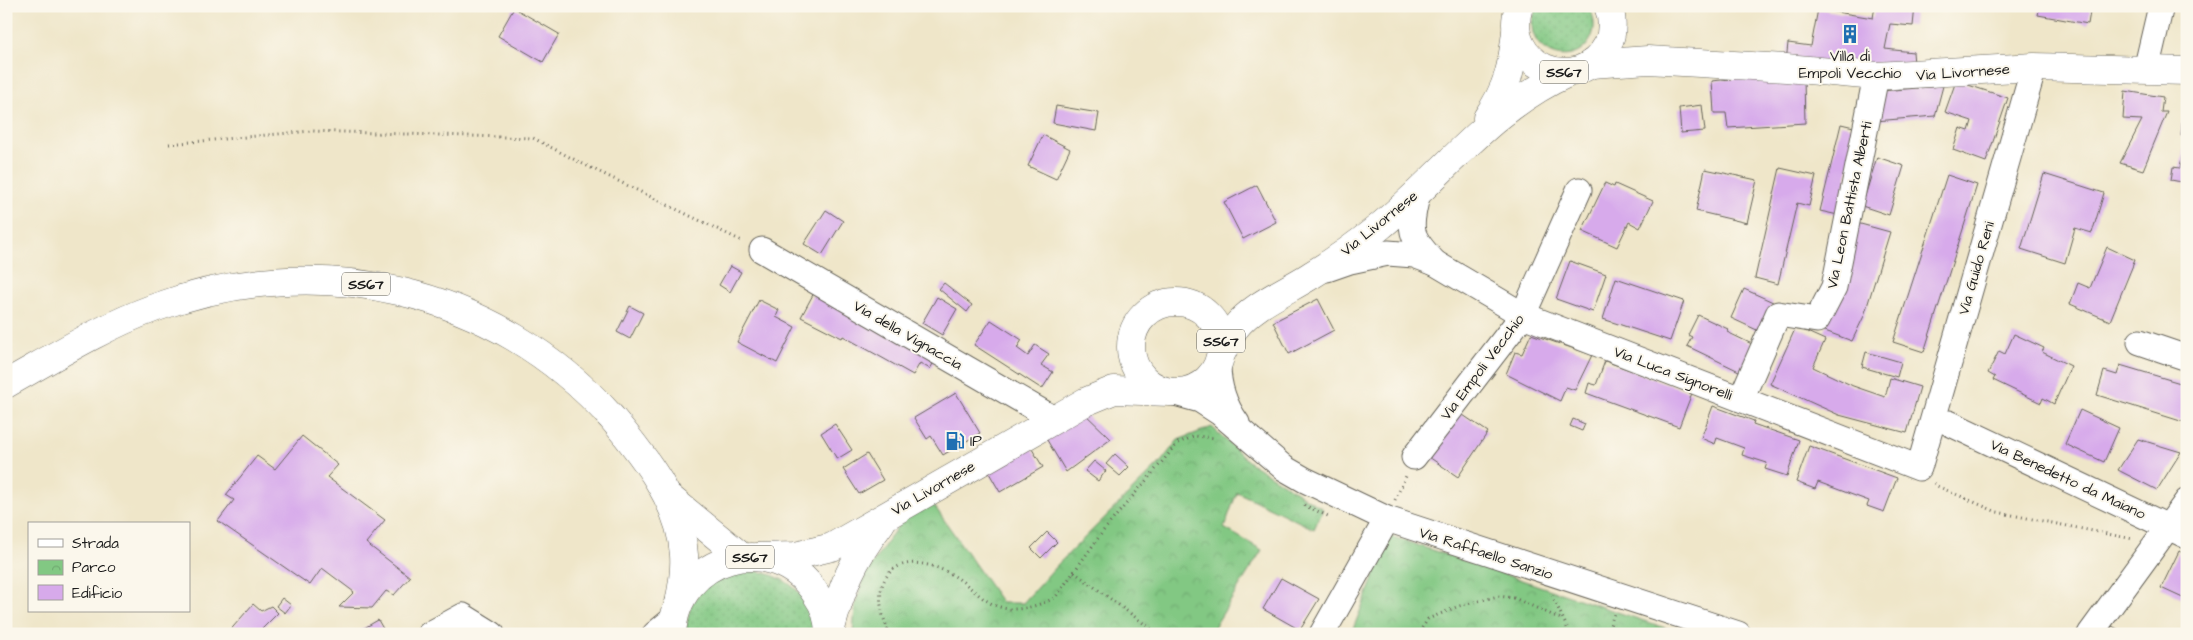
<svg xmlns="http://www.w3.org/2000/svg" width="2193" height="640" viewBox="0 0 2193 640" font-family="'Architects Daughter',sans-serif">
<defs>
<pattern id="grass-dots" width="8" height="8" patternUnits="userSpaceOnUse" patternTransform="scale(1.25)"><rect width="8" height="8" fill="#82c883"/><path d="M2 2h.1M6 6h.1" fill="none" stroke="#70ab71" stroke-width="1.8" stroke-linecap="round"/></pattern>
<pattern id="park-crowns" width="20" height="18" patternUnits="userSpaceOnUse" patternTransform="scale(1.25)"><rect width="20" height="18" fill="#82c883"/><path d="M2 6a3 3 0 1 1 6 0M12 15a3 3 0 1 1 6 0" fill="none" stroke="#70ab71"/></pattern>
</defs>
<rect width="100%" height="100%" fill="#fbf7ec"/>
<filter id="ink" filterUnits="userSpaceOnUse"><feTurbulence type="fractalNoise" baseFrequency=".02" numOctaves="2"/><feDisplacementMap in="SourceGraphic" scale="10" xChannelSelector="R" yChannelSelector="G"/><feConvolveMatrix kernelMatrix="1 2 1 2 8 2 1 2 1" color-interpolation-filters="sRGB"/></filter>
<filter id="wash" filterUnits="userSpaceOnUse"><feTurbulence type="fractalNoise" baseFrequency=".0096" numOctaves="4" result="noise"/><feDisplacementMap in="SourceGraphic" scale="20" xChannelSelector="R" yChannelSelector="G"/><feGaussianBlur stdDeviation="1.12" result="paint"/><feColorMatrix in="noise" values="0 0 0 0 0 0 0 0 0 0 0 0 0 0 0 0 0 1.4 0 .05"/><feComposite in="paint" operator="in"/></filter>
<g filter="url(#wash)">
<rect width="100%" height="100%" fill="#efe6c9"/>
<g fill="url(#grass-dots)" stroke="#4f7250">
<path d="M1538,6h50c6,9 8,20 4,30 -17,41 -79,12 -54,-30z"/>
<path d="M746,570c36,2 69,24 70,64h-131c2,-9 3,-20 6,-28 11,-22 32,-31 55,-36z"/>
</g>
<g fill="url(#park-crowns)" stroke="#4f7250">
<path d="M1212,427l37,35 74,47 -9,20 -77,-37 -13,36 38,22 -52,84h-357l2,-29 10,-30 36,-54 32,-17 69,99h21l35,-39 102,-101 18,-23z"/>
<path d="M1390,536l293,98h-332z"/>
</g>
<g id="blocks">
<g fill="#d7aaeb">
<path d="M1875,6h40l-2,20 -23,-2 -5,25 28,3 1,12 -128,-2 2,-19 23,3 7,-37 55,9z"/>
<path d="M2040,6h51l-3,18 -50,-9z"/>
<path d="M514,8l45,26 -16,28 -45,-26z"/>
<path d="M1749,77l55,1 1,45 -77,5 -2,-15h-12l-2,-32z"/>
<path d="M1956,81l52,17 -22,64 -33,-12 7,-22 9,3 3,-10 -27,-9z"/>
<path d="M1943,86l-8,30 -60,5 6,-30z"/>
<path d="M2125,91l38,6 -2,15h6l-24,58 -23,-7 22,-43 -19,-1z"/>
<path d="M1702,105l3,26 -24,2 -2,-25z"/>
<path d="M1056,106l43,7 -3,18 -43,-8z"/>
<path d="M2182,122h5v15l-6,-1z"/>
<path d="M1841,124l17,4 -20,87 -18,-4z"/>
<path d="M1043,135l27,14 -14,30 -28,-13z"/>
<path d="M2185,141h2v42l-16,-3 2,-13 7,1z"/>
<path d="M1877,157l27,9 -15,49 -27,-9z"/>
<path d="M1780,168l36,8 -7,30 -12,-3 -19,81 -23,-6z"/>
<path d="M1705,169l52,11 -10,43 -51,-12z"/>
<path d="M2044,174l60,19 -12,40 -17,-5 -10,35 -44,-14z"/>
<path d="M1947,175l30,10 -53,167 -31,-10z"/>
<path d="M1605,183l9,4 1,-3 38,17 -13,27 -11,-6 -12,25 -35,-16z"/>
<path d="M1257,185l19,37 -33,17 -19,-37z"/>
<path d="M826,210l17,11 -21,34 -18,-11z"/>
<path d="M1857,223l33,9 -26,84 -12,25 -27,-10z"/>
<path d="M2107,247l28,13 -25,61 -40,-17 8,-21 12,5z"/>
<path d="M1570,261l36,13 -13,38 -37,-13z"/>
<path d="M730,266l11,6 -11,20 -11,-7z"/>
<path d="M1616,278l68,23 -14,40 -67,-22z"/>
<path d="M944,283l28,22 -5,7 -28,-23z"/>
<path d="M816,289l121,68 -7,12 -10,-6 -7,12 -70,-39 -1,2 -41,-21z"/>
<path d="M1744,289l29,13 -14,29 -28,-13z"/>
<path d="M937,297l20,12 -15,26 -20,-12z"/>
<path d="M1318,299l16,31 -45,24 -16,-32z"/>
<path d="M759,300l20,10 -3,7 19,10 -18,36 -40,-21z"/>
<path d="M630,306l13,7 -13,26 -13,-7z"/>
<path d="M1698,315l30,14 -1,3 27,13 -13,27 -54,-26 5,-9 -4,-2z"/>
<path d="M991,320l31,20 -5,8 11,8 7,-11 14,9 -8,11 12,7 -11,17 -68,-44z"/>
<path d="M1796,327l29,13 -12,27 40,19 32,11 5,-19 30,9 -13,46 -68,-18 -69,-31z"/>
<path d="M1531,334l61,21 -17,35 -9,-3 -6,14 -54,-27 9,-22 7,2z"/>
<path d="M2014,334l30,14 -2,4 29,14 -17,38 -11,-6 -2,5 -48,-23 2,-3 -7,-4 11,-22 6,3z"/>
<path d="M1866,352l35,10 -4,15 -35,-10z"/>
<path d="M1605,361l87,32 -13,34 -93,-34 3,-10 7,2z"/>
<path d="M2120,365l67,20v38l-90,-28 7,-24 13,4z"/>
<path d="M956,393l24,40 -37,22 -12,-19 -4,3 -13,-21z"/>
<path d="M1713,406l41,15 -1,3 46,16 -12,36 -22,-7 2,-6 -25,-8 2,-7 -27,-10 -2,6 -14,-6z"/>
<path d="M1081,410l30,29 -45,33 -22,-37z"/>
<path d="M2080,410l39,18 -15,34 -39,-18z"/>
<path d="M1460,413l28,19 -30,45 -29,-20z"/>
<path d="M1573,419l12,5 -3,7 -12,-5z"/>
<path d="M835,424l17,26 -15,9 -16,-26z"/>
<path d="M302,436l36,29 -11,12 58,43 -19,23 44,34 -16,18 -8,-4 -14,17 -33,-1 15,-15 -32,-24 -12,17 -92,-64 16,-21 -8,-5 31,-39 18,13z"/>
<path d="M2138,439l43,13 -24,38 -39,-20z"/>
<path d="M1027,441l16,26 -43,25 -15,-26z"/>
<path d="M1809,446l88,32 -13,34 -17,-6 2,-5 -51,-19 -3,7 -19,-7z"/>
<path d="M867,454l16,26 -24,14 -16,-25z"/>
<path d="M1115,454l14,13 -9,9 -14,-12z"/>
<path d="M1094,461l12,10 -8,10 -13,-10z"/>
<path d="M1047,532l10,10 -16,16 -10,-10z"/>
<path d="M2179,551l8,4v45l-26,-12z"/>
<path d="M1281,578l38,21 -19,31 -37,-21z"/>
<path d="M282,598l9,7 -6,8 -9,-7z"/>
<path d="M253,604l8,7 10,-5 7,7 -21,21h-30z"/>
<path d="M378,620l8,14h-32z"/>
<path d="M2112,626l15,8h-18z"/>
</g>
</g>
</g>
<g filter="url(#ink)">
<use href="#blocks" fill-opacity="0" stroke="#666359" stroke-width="1"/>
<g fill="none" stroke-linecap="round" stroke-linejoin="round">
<g stroke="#666359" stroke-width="27">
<g id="minor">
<path d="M2146,70l15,-64"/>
<path d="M1418,193c-10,37 -9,43 17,70"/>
<path d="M762,250l292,169"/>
<path d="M1327,269l23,-8 38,-8 26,2 21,8 88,52 396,153 115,-401"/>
<path d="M2140,342l47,16"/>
<path d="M1218,365c0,21 6,40 19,58"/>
<path d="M1175,393l25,7 20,13 64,55 21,12 82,39 351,115"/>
<path d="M1741,399l37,-85 39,6 17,-33 42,-211"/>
<path d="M1949,423l238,113"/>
<path d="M1414,457l109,-142 56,-125"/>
<path d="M430,634l33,-18 29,18"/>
<path d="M655,634l18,-15"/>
<path d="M1322,634l65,-115"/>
<path d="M2090,634l97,-133"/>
</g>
</g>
<g stroke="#666359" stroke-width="29">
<g id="major">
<path d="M1519,6c-19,60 60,93 89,38 5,-11 5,-27 0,-38"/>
<path d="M1591,64l57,-4 138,8 90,8 158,-9 153,4"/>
<path d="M1487,118c21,-31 25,-51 29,-86"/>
<circle cx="1176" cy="347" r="45"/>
<path d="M1221,354c5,-8 8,-19 14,-26 19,-24 50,-36 75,-52 23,-14 47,-31 68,-48 66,-53 110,-119 190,-155"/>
<path d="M6,384c48,-27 96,-57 148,-76 163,-60 341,-21 458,110 32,38 69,85 72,137 1,14 -1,28 -4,43"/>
<path d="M670,498l72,59"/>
<path d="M758,557l37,-1 37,-9 253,-145 29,-12 56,2"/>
<path d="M830,632c12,-46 22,-71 51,-109"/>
<path d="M672,634c4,-78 101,-106 144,-40 8,11 13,26 13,40"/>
</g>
</g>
<g stroke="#666359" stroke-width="3" stroke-dasharray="1 4" stroke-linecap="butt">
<path d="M169,144l142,-13 222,7 48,25 163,79"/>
<path d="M1934,483l3,3 60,26 136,27"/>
<path d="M1395,500l11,-24"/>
<path d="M1304,505l26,12"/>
<path d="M1074,572l84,62"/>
<path d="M1552,595l18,39"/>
<path d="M1422,628l6,-9 31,-13 39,-10 16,2 47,21"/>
<path d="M890,634c-8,-16 -14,-39 -5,-55 15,-27 54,-14 74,0 13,9 26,24 41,28 18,6 39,-2 55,-9l49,-68 74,-87 17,-7 21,2"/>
<path d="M1607,634l7,-20"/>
</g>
<use href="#minor" stroke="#fff" stroke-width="25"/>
<use href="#major" stroke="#fff" stroke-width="28"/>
</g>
</g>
<defs>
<g id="building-bare" transform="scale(1.5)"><path d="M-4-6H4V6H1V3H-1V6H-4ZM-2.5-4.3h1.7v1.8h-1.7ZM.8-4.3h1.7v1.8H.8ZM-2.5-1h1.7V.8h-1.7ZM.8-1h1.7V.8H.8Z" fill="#1f6fb2" stroke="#fbf7ec" stroke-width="2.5" paint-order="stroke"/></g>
<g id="fuel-bare" transform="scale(1.5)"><path d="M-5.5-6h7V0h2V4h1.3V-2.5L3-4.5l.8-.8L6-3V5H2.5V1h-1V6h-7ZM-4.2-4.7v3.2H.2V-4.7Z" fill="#1f6fb2" stroke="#fbf7ec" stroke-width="2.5" paint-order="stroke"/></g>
</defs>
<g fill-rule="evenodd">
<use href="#building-bare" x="1850" y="34"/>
<use href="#fuel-bare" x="955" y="441"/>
</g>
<g text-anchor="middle" stroke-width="4" stroke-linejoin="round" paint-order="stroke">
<g fill="#fbf7ec" stroke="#5f5e5a" stroke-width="1">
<rect x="1540" y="60.5" width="48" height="23" rx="4"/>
<rect x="342" y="272.5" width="48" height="23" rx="4"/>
<rect x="1197" y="329.5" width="48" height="23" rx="4"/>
<rect x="726" y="545.5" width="48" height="23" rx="4"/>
</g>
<g font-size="14" font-weight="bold" fill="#1c1c1c">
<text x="1564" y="77">SS67</text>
<text x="366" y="289">SS67</text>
<text x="1221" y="346">SS67</text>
<text x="750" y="562">SS67</text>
</g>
<g font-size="15" fill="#1c1c1c" stroke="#fbf7ec">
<text x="1850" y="61">Villa di<tspan x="1850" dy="17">Empoli Vecchio</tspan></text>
<text x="970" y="446" text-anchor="start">IP</text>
</g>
<g font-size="15" fill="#1c1c1c" stroke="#fbf7ec">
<text transform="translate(1963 72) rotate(-4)" y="5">Via Livornese</text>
<text transform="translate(1849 205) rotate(-78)" y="5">Via Leon Battista Alberti</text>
<text transform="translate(1379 223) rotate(-39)" y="5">Via Livornese</text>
<text transform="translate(1976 268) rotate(-74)" y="5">Via Guido Reni</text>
<text transform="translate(908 335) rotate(30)" y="5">Via della Vignaccia</text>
<text transform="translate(1482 367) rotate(-53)" y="5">Via Empoli Vecchio</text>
<text transform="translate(1673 373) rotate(21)" y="5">Via Luca Signorelli</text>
<text transform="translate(2068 479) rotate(25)" y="5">Via Benedetto da Maiano</text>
<text transform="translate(933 488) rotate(-30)" y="5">Via Livornese</text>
<text transform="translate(1486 553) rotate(18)" y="5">Via Raffaello Sanzio</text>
</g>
</g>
<rect width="2193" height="640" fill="none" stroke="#fbf7ec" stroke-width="25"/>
<rect x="28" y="522" width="162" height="90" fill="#fbf7ec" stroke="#a29f99"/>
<rect x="38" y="539" width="25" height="8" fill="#ffffff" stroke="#a29f99"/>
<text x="72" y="548" font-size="15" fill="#1c1c1c">Strada</text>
<rect x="38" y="560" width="25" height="15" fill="url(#park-crowns)" stroke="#a29f99"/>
<text x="72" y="572" font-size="15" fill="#1c1c1c">Parco</text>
<rect x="38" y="585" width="25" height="15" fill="#d7aaeb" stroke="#a29f99"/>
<text x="72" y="598" font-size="15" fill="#1c1c1c">Edificio</text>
</svg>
